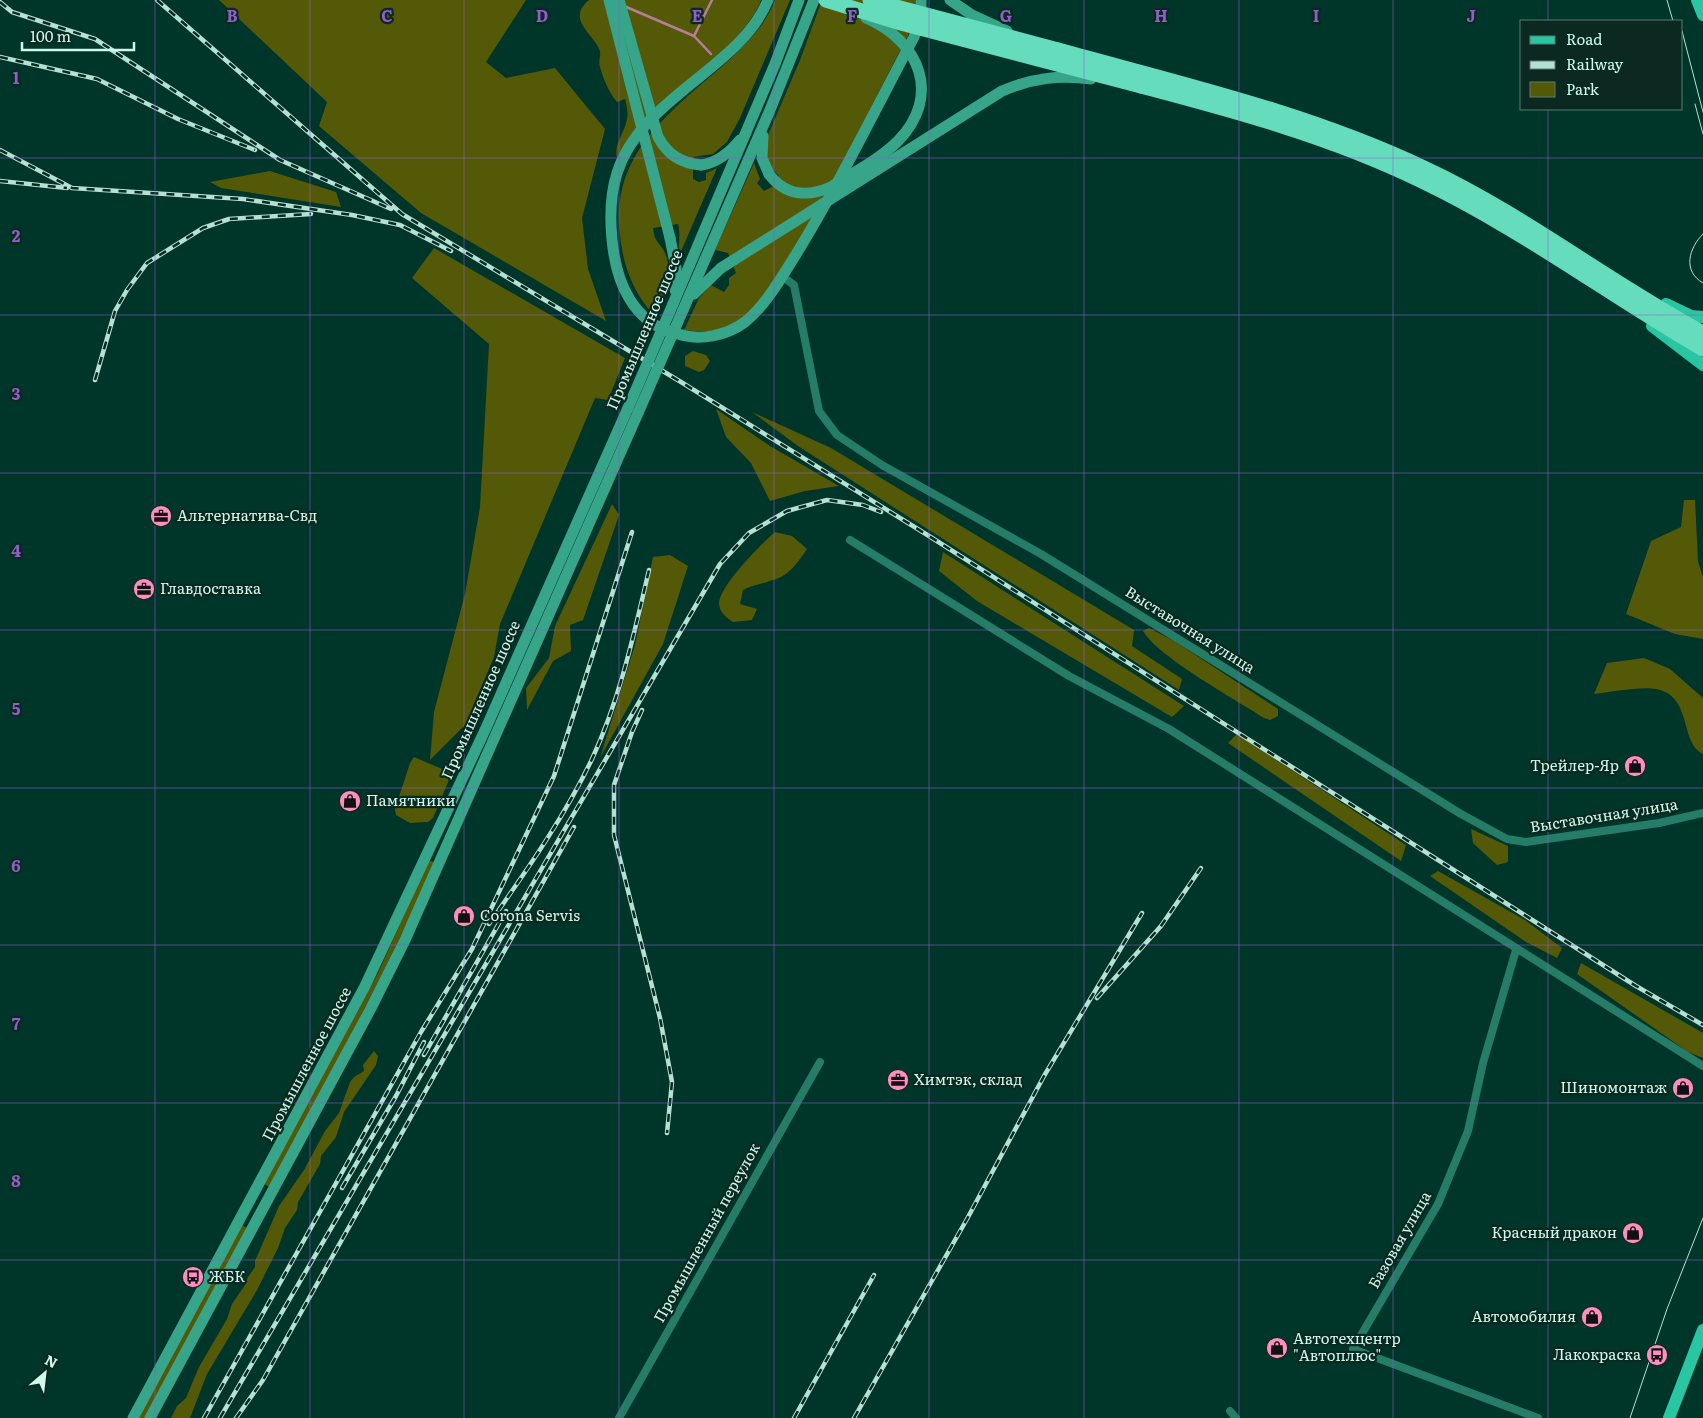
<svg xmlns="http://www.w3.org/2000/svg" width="1703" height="1418" viewBox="0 0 1703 1418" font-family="Literata,serif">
<rect width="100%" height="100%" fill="#00352a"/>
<g fill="#545907">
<path d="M219,0h307l-40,62 20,16 49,-10 50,61 -23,89 6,51 18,52 -185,-108 -102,-87 8,-24z"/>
<path d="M589,0h172c-13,39 -99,107 -132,138l-12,20c-3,-14 6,-23 9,-35 3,-8 1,-16 -1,-24l-8,3c-8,-9 -14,-24 -17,-35 -2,-5 1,-11 0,-16 -5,-17 -35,-31 -11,-51z"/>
<path d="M775,0h15l-50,118 -13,24 -14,12 -20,3v22l6,3 7,-2v-7l11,-5 -38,88c-1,-11 2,-21 -1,-32l-25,4c2,13 3,11 10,21 12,20 2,49 -8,68 -22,-25 -32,-50 -35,-83 -10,-83 54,-124 109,-174 18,-17 37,-36 46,-60z"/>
<path d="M822,0h93l1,8 -8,28c-39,73 -74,150 -119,220 -13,19 -24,42 -41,59 -17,17 -41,18 -64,15l15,-32 12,-13 13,7 5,-7v-7l7,-5 -8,-20 -13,-3 39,-87 6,16 -3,4 7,8 8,-4 7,-11 -11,-11 -3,-23 35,-82z"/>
<path d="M270,171l66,21 5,15 -120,-19 -11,-6z"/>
<path d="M434,248l191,110 -17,42 -13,-2 -95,226 -6,33 -29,68 -35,35 4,-48 31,-118 15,-87 9,-163 -77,-66z"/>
<path d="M693,351l13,4 4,6 -6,9 -5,2 -14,-6v-10z"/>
<path d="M716,409l54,37 69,40 -34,5 -35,10 -19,-38 -25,-26z"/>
<path d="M752,412l79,36 303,182 -2,16 50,33 -3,11 -381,-244z"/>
<path d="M1684,500h11l3,62 5,15v62l-28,-5 -49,-20 25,-73 30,-14z"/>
<path d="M612,504l7,11 -36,105 -13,5 1,26 -18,10 -26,49 -1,-22 23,-30 6,-32z"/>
<path d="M775,532l17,4 15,13c-9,13 -18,27 -34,31 -11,4 -20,5 -30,10l-3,14 17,5 -5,11 -19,2c-7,-5 -12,-8 -14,-17 -2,-17 43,-62 56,-73z"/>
<path d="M943,552l241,154 -12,11 -195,-116 -38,-30z"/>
<path d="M670,555l18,11 -25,78 -63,114 35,-113 18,-88z"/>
<path d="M1149,628l25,13 104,68v7l-8,4 -6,-2c-29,-19 -106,-61 -121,-87z"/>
<path d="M1644,658l26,11 33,29v56c-24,-12 -10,-58 -47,-65 -14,-3 -46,3 -62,5l13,-31z"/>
<path d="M1237,734l169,111 -5,16 -173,-118z"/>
<path d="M414,757l35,15 2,3 -18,43 -5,4 -18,1 -14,-8 -1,-6 15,-46z"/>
<path d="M1471,829l37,17v16l-11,3 -24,-22z"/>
<path d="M429,860l6,3c-50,111 -108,217 -165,324l-6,-3 114,-211z"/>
<path d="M1438,871l87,49 37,28 -5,10 -31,-16 -96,-66z"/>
<path d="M1581,963l122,70v25l-15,-6 -111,-78z"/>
<path d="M374,1051l4,5 -2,9 -32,47 -8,25 -15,19 -1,8 -22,38 -1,8 -12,18 -7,20 -21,42 -50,84 -17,44h-19l6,-12 9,-8 13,-31 28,-48 5,-15 13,-19 3,-8 7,-10v-6l24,-55 25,-36 21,-39 14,-18 11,-31 4,-5 10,-6 -1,-6z"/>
<path d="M242,1225l5,3 -102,190h-7z"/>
</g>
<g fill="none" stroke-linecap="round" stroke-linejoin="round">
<g stroke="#b67e9a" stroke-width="2.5">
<path d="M624,6l70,30 17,18"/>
<path d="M694,36l18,-36"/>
</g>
<g stroke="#257c67" stroke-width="8">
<path d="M782,276l12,9 25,126 18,24 45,30 159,89 420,260 46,25 19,3 133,-19 44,-10"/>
<path d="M850,540l219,136 100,53 534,337"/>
<path d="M1516,950l-33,113 -15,68 -30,73 -85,145 185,69"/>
<path d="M1230,1411l6,7"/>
<path d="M619,1418l201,-356"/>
</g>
<g stroke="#37a58a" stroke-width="11">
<path d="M768,0c-28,69 -127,97 -151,173 -11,35 -7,94 12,125 11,19 28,31 49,36 22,7 48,2 67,-12 21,-17 36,-44 50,-66 43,-70 80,-146 119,-219l7,-21v-16"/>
<path d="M950,0l22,15 35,16"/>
<path d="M763,136l-1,22 7,16"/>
<path d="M701,165c16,-2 29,-13 39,-25"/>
<path d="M670,238l6,30 -1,22"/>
<path d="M694,294l27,-26"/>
<path d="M673,304l102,-240 24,-64"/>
<path d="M683,310l87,-200 44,-110"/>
<path d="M133,1418l232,-432 121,-258 142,-320"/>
<path d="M150,1418l220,-408 35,-70 233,-527"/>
</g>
<g stroke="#29c6a3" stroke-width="12">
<path d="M1697,0l6,15"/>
<path d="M1666,304l25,12 12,1"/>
<path d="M1652,326l51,39"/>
<path d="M1669,1418l34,-88"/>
</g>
<g stroke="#65ddbd" stroke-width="15">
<path d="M1058,50c123,34 250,63 366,118 99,46 184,114 279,165"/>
<path d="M1141,86c95,25 191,51 279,94 99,47 188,114 283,169"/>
</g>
<g stroke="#b4e1d3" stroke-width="1">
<path d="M1667,0l6,21"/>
<path d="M1682,31l21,81"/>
<path d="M1695,104l8,30"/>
<path d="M1703,234c-14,14 -21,37 0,49"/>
<path d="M1630,1418l37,-109 36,-91"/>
</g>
<g stroke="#b4e1d3" stroke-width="4.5">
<g id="rail">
<path d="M157,0l245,214 279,168 248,154 707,450 67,39"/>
<path d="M0,2l12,10 83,27 185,121 111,49"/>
<path d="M0,57l97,22 81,40 77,31"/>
<path d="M0,150l72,38 171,11 109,16 48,10 51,26"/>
<path d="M0,181l67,7"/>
<path d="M95,380l20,-69 12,-21 20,-27 56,-35 26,-9 82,-5"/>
<path d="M642,710l-10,22 -18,53v50l46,183 12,64 -5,51"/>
<path d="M489,924c37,-53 75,-106 103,-165 28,-60 42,-125 57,-189"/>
<path d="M1097,998l64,-72 40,-58"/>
<path d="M424,1055l82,-144"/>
<path d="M342,1188l54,-92 28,-54"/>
<path d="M204,1418l217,-386 51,-83 82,-173 78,-244"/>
<path d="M220,1418l500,-854 29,-31 38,-22 40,-11 36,5 18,7"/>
<path d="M236,1418l27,-38 311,-553"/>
<path d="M794,1418l80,-143"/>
<path d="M854,1418l113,-199 77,-143 98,-163"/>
</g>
</g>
<use href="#rail" stroke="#0b2921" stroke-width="2.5" stroke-dasharray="8" stroke-linecap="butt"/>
<g stroke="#37a58a" stroke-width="11">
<path d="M609,0l61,238"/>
<path d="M619,0l39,137c10,18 23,26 43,28"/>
<path d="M769,174c16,22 39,23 62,13 21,-14 48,-27 67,-46 44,-45 22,-100 -32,-123"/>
<path d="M721,268l281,-177c30,-13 57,-16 89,-12"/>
<path d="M628,408l45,-104"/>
<path d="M638,413l45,-103"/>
</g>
<g stroke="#65ddbd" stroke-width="15">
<path d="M826,0l75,23 240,63"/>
<path d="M870,0l188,50"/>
</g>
</g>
<path fill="none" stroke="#905fca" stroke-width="1" stroke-opacity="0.55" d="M155,0v1418M310,0v1418M464,0v1418M619,0v1418M774,0v1418M929,0v1418M1084,0v1418M1239,0v1418M1393,0v1418M1548,0v21M1548,109v1309M0,158h1703M0,315h1703M0,473h1703M0,630h1703M0,788h1703M0,945h1703M0,1103h1703M0,1260h1703"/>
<defs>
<g id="office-disc" transform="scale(1.125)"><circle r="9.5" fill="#fd8ebf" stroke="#0b2921"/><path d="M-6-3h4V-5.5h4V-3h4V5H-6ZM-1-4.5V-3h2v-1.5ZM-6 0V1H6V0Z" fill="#111"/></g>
<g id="shop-disc" transform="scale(1.125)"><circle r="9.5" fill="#fd8ebf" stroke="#0b2921"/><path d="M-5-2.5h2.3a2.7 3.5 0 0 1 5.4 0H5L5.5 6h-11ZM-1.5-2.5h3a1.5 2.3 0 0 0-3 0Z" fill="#111"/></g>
<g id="bus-disc" transform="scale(1.125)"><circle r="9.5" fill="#fd8ebf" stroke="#0b2921"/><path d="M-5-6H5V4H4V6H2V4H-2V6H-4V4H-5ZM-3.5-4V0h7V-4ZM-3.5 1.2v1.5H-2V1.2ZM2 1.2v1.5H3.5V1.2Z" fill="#111"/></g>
</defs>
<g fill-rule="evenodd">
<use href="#office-disc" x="161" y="516"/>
<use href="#office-disc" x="144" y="589"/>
<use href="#shop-disc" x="1635" y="766"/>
<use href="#shop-disc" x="350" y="801"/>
<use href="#shop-disc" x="464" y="916"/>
<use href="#office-disc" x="898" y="1080"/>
<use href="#shop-disc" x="1683" y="1088"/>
<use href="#shop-disc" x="1633" y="1233"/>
<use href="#bus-disc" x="193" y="1277"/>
<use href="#shop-disc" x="1592" y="1317"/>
<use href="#shop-disc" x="1277" y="1348"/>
<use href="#bus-disc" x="1657" y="1355"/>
</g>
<g text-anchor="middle" stroke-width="4.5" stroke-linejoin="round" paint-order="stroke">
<g font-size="15" fill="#cef9eb" stroke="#0b2921">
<text transform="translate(645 330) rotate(-67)" y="5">Промышленное шоссе</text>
<text transform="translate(1190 630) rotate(32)" y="5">Выставочная улица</text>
<text transform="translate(481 700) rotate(-66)" y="5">Промышленное шоссе</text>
<text transform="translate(1604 816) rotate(-9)" y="5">Выставочная улица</text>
<text transform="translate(307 1064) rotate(-62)" y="5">Промышленное шоссе</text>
<text transform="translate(707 1233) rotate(-61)" y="5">Промышленный переулок</text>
<text transform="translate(1400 1240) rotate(-60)" y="5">Базовая улица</text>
</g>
<g font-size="15" fill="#cef9eb" stroke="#0b2921" text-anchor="start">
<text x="177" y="521">Альтернатива-Свд</text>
<text x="160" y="594">Главдоставка</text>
<text x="1619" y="771" text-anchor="end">Трейлер-Яр</text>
<text x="366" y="806">Памятники</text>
<text x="480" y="921">Corona Servis</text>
<text x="914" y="1085">Химтэк, склад</text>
<text x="1667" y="1093" text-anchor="end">Шиномонтаж</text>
<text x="1617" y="1238" text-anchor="end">Красный дракон</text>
<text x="209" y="1282">ЖБК</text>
<text x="1576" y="1322" text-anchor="end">Автомобилия</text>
<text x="1293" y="1344">Автотехцентр<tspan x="1293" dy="17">"Автоплюс"</tspan></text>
<text x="1641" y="1360" text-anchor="end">Лакокраска</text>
</g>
</g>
<g font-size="16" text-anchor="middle" font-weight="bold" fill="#905fca" stroke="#0b2921" stroke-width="4.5" stroke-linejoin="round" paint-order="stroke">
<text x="232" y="22">B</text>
<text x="387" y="22">C</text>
<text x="542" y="22">D</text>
<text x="697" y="22">E</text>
<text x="852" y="22">F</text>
<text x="1006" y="22">G</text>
<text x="1161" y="22">H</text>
<text x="1316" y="22">I</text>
<text x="1471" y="22">J</text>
<text x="16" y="84">1</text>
<text x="16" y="242">2</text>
<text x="16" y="400">3</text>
<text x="16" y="557">4</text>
<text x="16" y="715">5</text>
<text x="16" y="872">6</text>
<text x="16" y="1030">7</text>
<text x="16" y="1187">8</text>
</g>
<rect x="1520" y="20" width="162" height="90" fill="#0b2921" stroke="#597c72"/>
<rect x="1530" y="36" width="25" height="8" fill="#29c6a3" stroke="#597c72"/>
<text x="1566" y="45" font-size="15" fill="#cef9eb">Road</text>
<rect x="1530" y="61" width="25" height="8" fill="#b4e1d3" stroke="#597c72"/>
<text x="1566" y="70" font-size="15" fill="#cef9eb">Railway</text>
<rect x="1530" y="82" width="25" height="15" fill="#545907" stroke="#597c72"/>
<text x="1566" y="95" font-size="15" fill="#cef9eb">Park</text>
<g transform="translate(45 1373) rotate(28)" stroke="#0b2921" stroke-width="4" paint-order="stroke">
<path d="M0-4L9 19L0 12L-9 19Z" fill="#cef9eb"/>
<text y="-8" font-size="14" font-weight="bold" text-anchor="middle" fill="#cef9eb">N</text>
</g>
<path d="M22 42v8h112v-8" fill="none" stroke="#cef9eb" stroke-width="2.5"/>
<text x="30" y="42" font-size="15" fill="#cef9eb" stroke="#0b2921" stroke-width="4" paint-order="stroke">100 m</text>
</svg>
